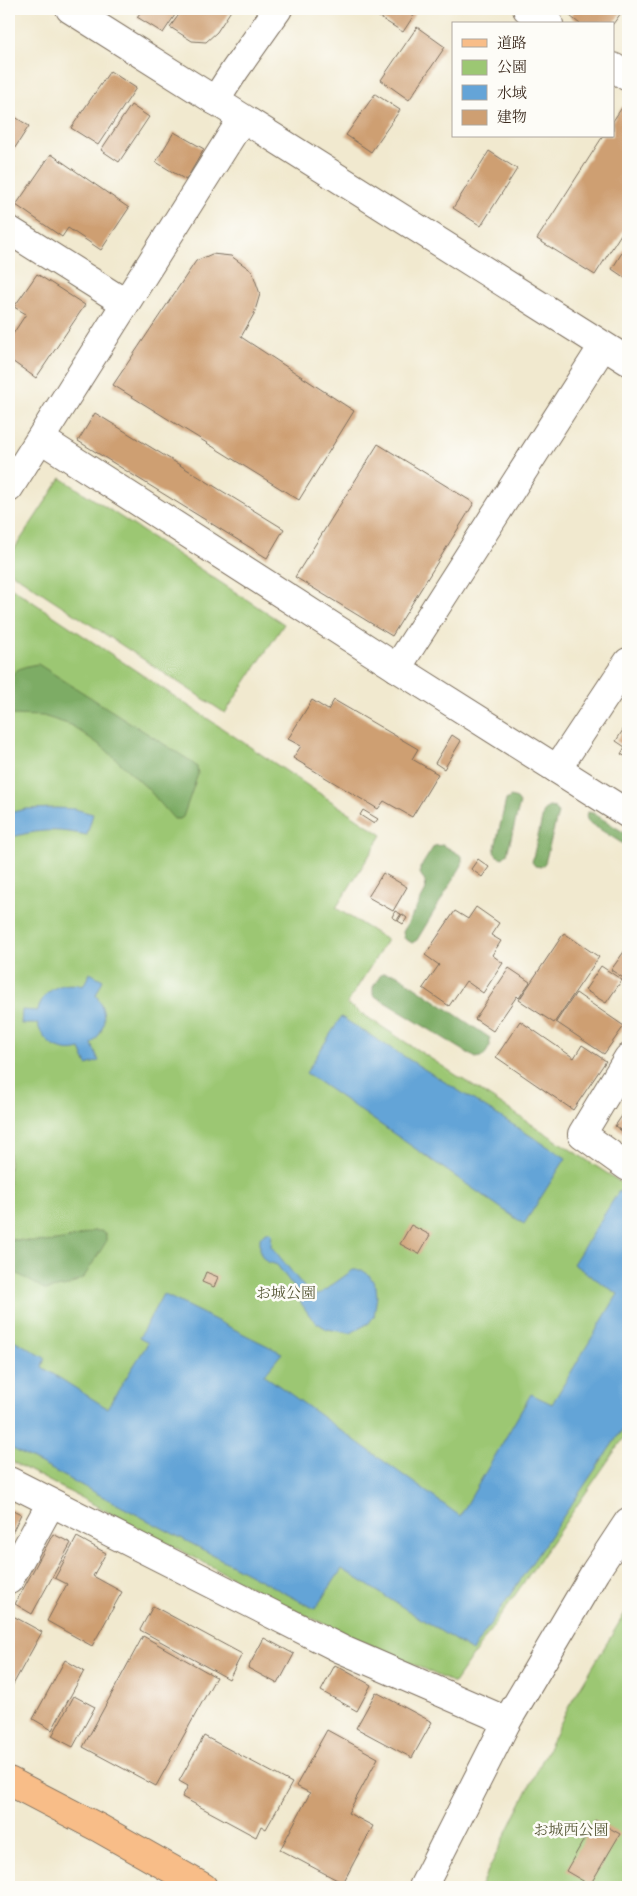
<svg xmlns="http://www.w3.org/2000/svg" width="637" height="1896" viewBox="0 0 637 1896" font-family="Alegreya,'Noto Serif JP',serif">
<rect width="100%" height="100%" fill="#fdfcf7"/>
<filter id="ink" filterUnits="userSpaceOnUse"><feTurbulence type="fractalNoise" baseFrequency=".02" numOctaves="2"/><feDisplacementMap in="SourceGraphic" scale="10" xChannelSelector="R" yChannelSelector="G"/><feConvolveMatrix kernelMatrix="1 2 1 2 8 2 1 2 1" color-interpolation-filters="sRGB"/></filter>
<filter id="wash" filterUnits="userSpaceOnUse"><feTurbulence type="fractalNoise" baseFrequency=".0096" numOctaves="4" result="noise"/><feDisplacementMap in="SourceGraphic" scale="20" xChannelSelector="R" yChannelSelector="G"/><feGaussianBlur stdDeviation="1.12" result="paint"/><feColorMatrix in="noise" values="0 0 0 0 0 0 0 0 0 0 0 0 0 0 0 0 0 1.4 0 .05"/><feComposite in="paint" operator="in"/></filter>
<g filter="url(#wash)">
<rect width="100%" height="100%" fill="#f1e9cf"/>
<g fill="#9cc773" stroke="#6c7848">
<path d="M61,478l223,146 -59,89 -216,-142v-14z"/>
<path d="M9,586l373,249 -46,73 51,32 -40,64 281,183v245l-174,251 -158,-72 -287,-151z"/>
<path d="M628,1608v279h-148l89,-181z"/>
</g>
<g fill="#7dac65" stroke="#5c6b42">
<path d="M38,664l151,96 8,7 1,7 -15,43 -3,2h-6l-26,-30 -44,-41 -33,-23 -28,-9 -34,-1c0,-31 -8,-46 29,-51z"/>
<path d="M511,797l6,2 3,4 -13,51 -4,4 -6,-2 -3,-4 12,-52z"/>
<path d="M549,807l6,1 3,5 -13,50 -4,4 -6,-1 -3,-4 12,-52z"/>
<path d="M588,812l5,1 35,22v12l-40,-25 -2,-6z"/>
<path d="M443,845l19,11v9l-45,75 -5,3 -8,-5 -1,-6 23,-42 -1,-8 -5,-9v-5l14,-22z"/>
<path d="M382,973l14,1 94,64v8l-6,10 -8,2 -103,-63v-8z"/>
<path d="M93,1231h8l5,3v8l-22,35 -16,9 -22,4 -37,-21v-30c36,4 49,5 84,-8z"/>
</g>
<g fill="#64a4d7" stroke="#50677a">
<path d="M56,808l19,1 18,5 -6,21c-31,-6 -47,-6 -78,3v-25l17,-4z"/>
<path d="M90,973l13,7 -7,15c11,17 11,34 -4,49l7,17 -12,4 -7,-16c-18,6 -38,-6 -42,-25h-17l1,-14 16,1c4,-22 26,-31 45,-25z"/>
<path d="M341,1017l225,141 -42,66 -218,-151z"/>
<path d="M619,1191l9,6v224l-156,230 -130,-82 -27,40 -306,-162v-110l36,21 -3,9 65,41 41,-65 -9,-5 24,-44 119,59 -18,22 196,141 71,-122 21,10 66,-110 -45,-30z"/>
<path d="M265,1232h5l2,2 -1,12 38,47 9,2 35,-25h9l7,5 7,11 1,10 -3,20 -5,7 -18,10 -24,-4 -10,-6 -7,-7 -9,-13 -2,-9 -22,-29 -9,-3 -5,-4 -3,-6v-14z"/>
</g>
<g id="blocks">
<g fill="#ce9f72">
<path d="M143,9h36l-16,24 -26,-16z"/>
<path d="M183,9h49l-15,23 -11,10 -14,-1 -22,-14z"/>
<path d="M366,9h52l-15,23z"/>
<path d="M575,9h41l5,4 -8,11h-33l-10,-8z"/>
<path d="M417,27l28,20 -36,53 -28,-20z"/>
<path d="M110,71l26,17 -38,57 -27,-17z"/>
<path d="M375,94l25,16 -29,42 -25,-17z"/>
<path d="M131,105l18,12 -30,45 -18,-12z"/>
<path d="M623,106l5,3v114l-33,52 -58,-36 66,-103h10v-15z"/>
<path d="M9,113l20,13 -20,31z"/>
<path d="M174,132l30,17 -18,31 -30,-18z"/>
<path d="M489,151l28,18 -36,57 -28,-18z"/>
<path d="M51,154l78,54 -28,42 -33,-22 -6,9 -46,-32z"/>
<path d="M628,243v37l-16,-11z"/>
<path d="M212,254l19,2 21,15 8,23 -6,20 -13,23 113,74 -55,89 -186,-115 83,-124z"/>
<path d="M37,274l48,31 -49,73 -27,-19v-19l17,-26 -12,-7z"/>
<path d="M95,413l189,116 -17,29 -189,-117z"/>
<path d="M378,444l96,59 -82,133 -97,-59z"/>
<path d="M312,700l16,10 6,-10 84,49 -6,10 26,15 -26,43 -28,-16 -6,8 -85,-51 8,-12 -13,-7z"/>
<path d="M628,722v36l-7,-4 4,-7 -9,-6z"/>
<path d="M452,735l9,6 -17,28 -9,-6z"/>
<path d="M363,810l15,9 -4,5 -14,-9z"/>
<path d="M478,859l11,8 -7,10 -11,-8z"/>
<path d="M383,873l24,14 -14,24 -25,-14z"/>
<path d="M476,907l23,16 -8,12 10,6 -9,14 11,8 -20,30 -17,-12 -17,25 -26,-18 16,-23 -14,-10 30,-44 13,8z"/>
<path d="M395,911l6,3 -4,6 -5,-3z"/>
<path d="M402,914l5,4 -4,6 -5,-3z"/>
<path d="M564,933l35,24 -45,66 -35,-23z"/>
<path d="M628,946v35l-17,-11z"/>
<path d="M601,966l21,14 -16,23 -21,-13z"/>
<path d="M509,968l21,14 -11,16 -2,-2 -24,35 -18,-12z"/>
<path d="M576,993l48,33 -20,28 -48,-32z"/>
<path d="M520,1021l54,37 8,-13 24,16 -33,49 -77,-53z"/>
<path d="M628,1107v29l-13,-10z"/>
<path d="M411,1225l19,10 -11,19 -19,-10z"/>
<path d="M206,1272l12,5 -4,10 -12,-5z"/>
<path d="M9,1500l3,2 -3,6 12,6 -9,19 -3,-2z"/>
<path d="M53,1534l18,9 -39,71 -17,-10z"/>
<path d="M77,1537l29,16 -13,23 29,16 -30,54 -45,-25 20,-37 -12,-6z"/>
<path d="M153,1606l89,48 -13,25 -89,-49z"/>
<path d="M13,1616l29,16 -33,60v-68z"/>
<path d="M143,1636l73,41 -60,109 -73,-39z"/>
<path d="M264,1638l30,16 -16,30 -30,-16z"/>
<path d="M65,1660l19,11 -32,59 -19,-11z"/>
<path d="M335,1665l36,20 -14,26 -36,-20z"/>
<path d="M376,1692l56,30 -20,36 -56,-30z"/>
<path d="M74,1696l21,11 -22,40 -21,-11z"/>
<path d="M327,1730l51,28 -30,55 25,13 -30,57 -63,-33 30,-57 -14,-7z"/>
<path d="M204,1736l88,47 -26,46 -5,-3 -5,11 -74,-40 6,-11 -9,-5z"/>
<path d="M595,1820l25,14 -30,51 -24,-14z"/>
</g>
</g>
</g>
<g filter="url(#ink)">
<use href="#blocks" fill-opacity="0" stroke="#7b6d5c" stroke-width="1"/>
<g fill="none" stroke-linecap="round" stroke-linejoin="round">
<g stroke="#7b6d5c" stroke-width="30">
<g id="minor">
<path d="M527,9l22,15"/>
<path d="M613,67l15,10"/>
<path d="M215,101l20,-31 43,-61"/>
<path d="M9,230l116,73"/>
<path d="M41,439l356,229 231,146"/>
<path d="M9,488l233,-369"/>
<path d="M397,668l206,-322"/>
<path d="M557,769l71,-107"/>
<path d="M628,1058l-46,76 46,33"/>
<path d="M9,1481l332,168 166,72"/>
<path d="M9,1580l42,-77"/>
</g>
</g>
<g stroke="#7b6d5c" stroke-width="30">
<g id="tertiary">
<path d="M70,9l558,352"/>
<path d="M423,1887l84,-166 88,-149 33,-50"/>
</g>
</g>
<g stroke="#7b6d5c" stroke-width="30">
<path id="primary" d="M9,1781l90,47 104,59"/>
</g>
<use href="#minor" stroke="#fff" stroke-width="28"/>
<use href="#tertiary" stroke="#fff" stroke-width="28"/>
<use href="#primary" stroke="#f8bd88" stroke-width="28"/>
</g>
</g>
<g text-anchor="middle" stroke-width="5" stroke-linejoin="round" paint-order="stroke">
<g font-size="15" fill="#585938" stroke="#fdfcf7">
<text x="286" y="1298">お城公園</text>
<text x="571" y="1835">お城西公園</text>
</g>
</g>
<rect width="637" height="1896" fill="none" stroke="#fdfcf7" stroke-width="30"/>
<rect x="452" y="22" width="162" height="115" fill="#fdfcf7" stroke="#afa8a0"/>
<rect x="462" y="39" width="25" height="8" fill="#f8bd88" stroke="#afa8a0"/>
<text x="497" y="48" font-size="15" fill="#3b2a1e">道路</text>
<rect x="462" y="60" width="25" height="15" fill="#9cc773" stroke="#afa8a0"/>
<text x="497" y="72" font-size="15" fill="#3b2a1e">公園</text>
<rect x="462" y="85" width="25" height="15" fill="#64a4d7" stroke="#afa8a0"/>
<text x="497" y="98" font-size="15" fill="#3b2a1e">水域</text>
<rect x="462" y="110" width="25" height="15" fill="#ce9f72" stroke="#afa8a0"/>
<text x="497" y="122" font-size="15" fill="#3b2a1e">建物</text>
</svg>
